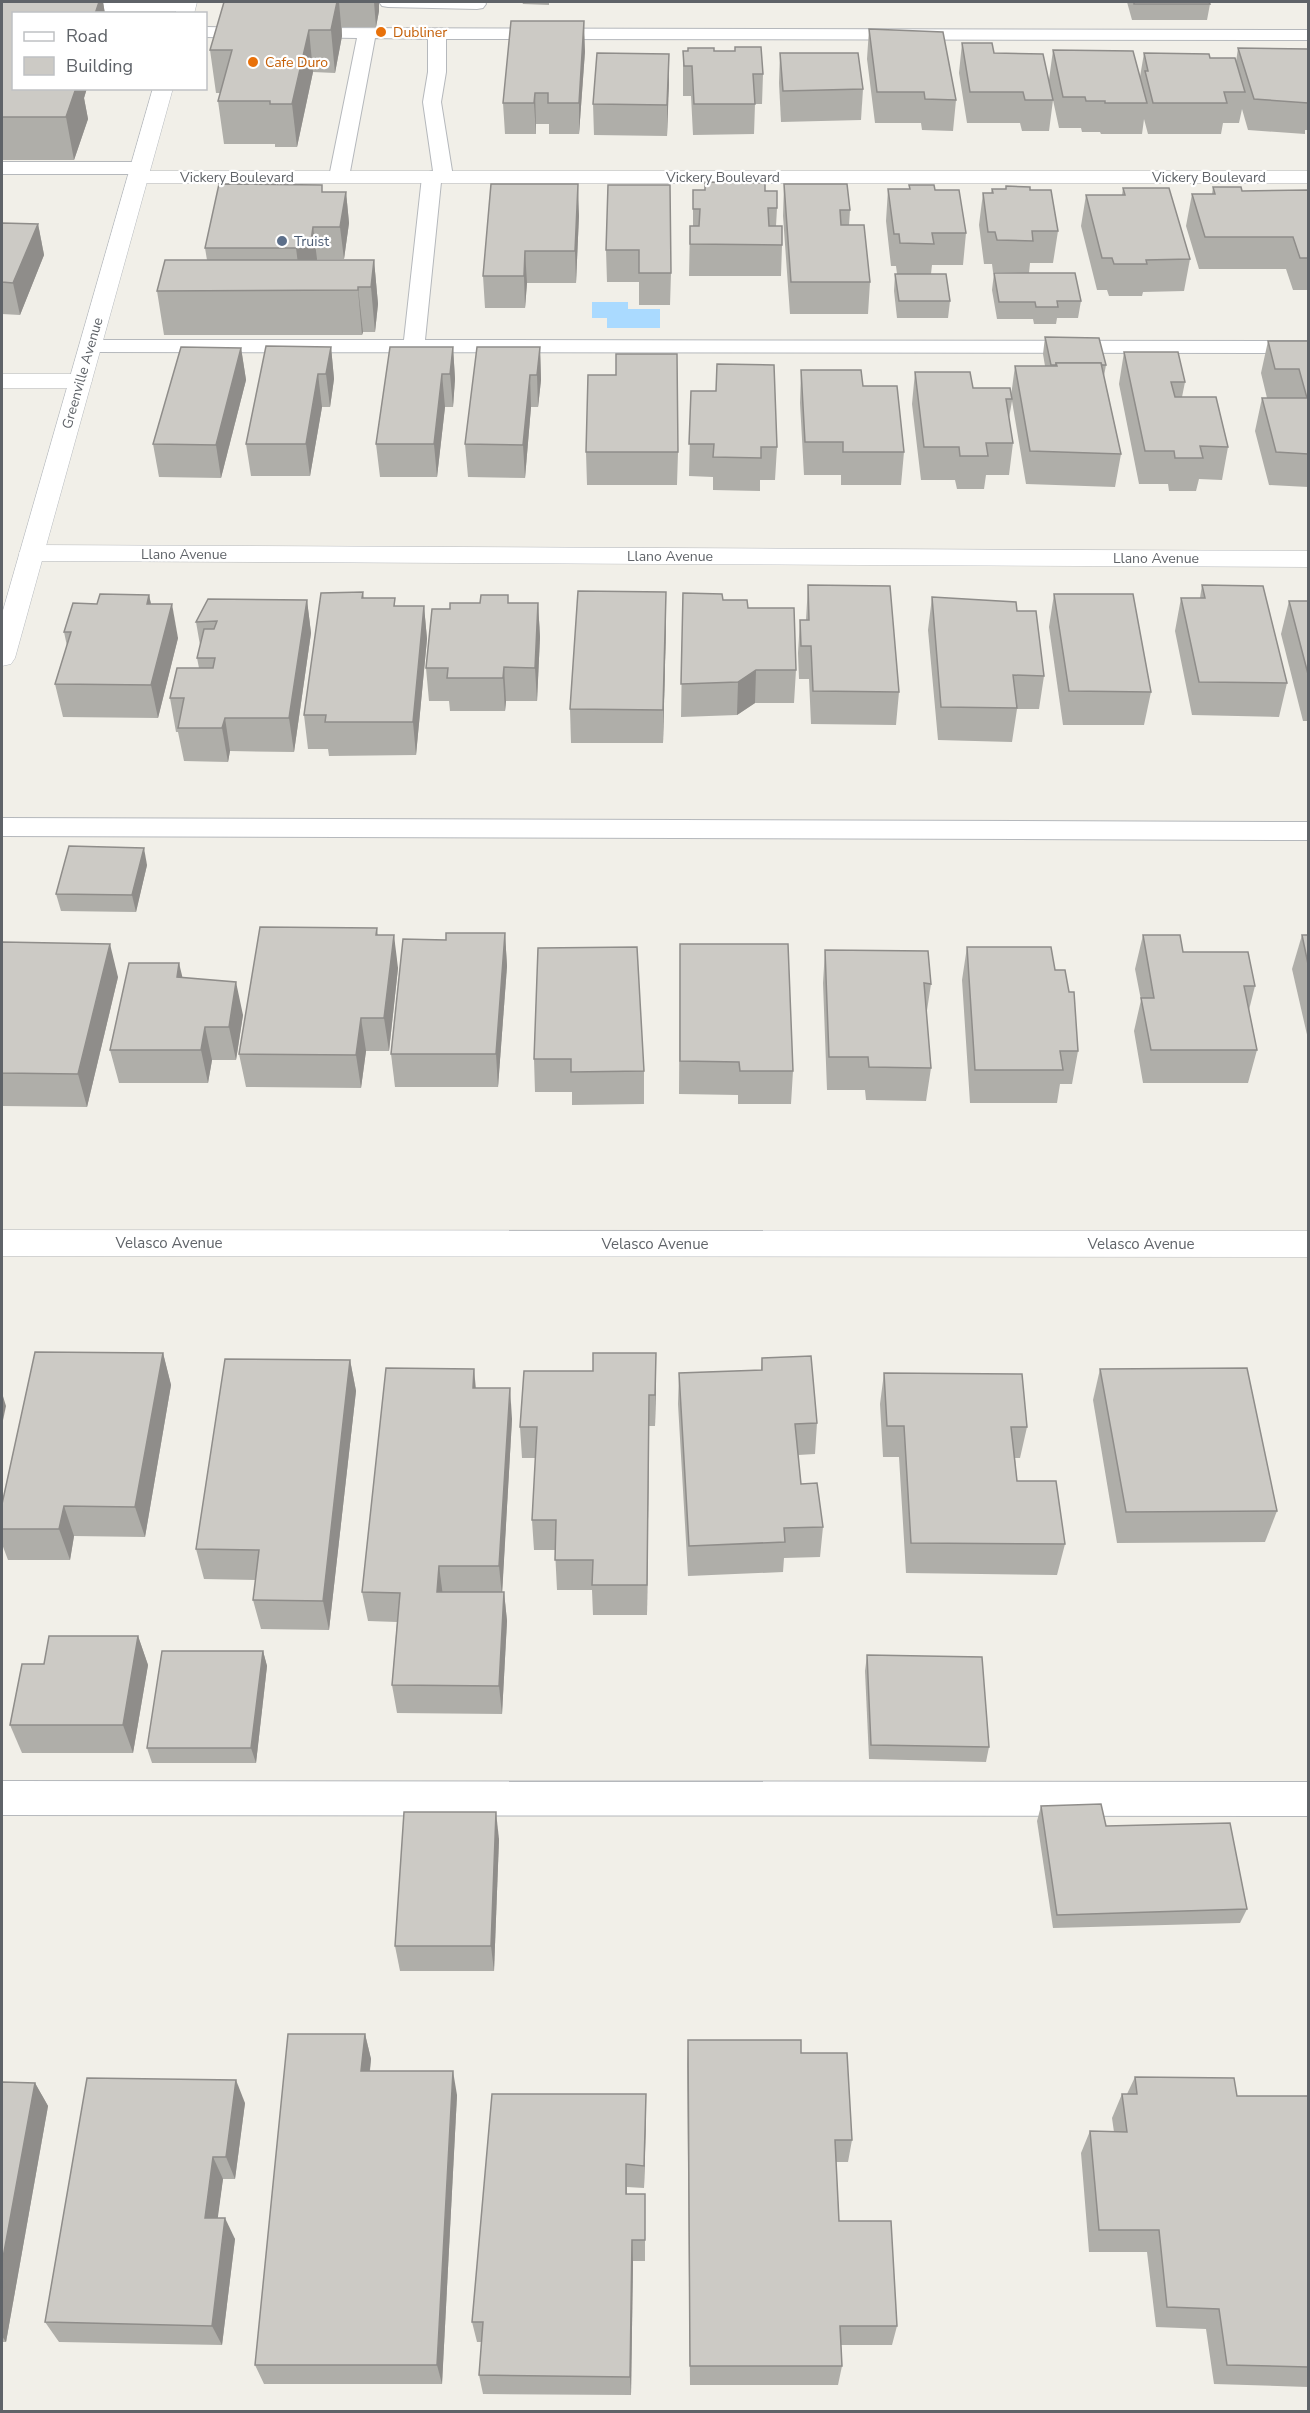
<svg xmlns="http://www.w3.org/2000/svg" width="1310" height="2413" viewBox="0 0 1310 2413" font-family="'Nunito Sans',sans-serif">
<rect width="100%" height="100%" fill="#f1efe8"/>
<path fill="#aadaff" d="M592,302h36v7h32v19h-53v-10h-15z"/>
<g fill="none" stroke-linecap="round" stroke-linejoin="round">
<g stroke="#b5b8bc" stroke-width="2">
<g id="lane">
<path d="M379,2h106l1,2 -3,4 -6,1 -89,-2 -6,-1z"/>
<path d="M206,27l50,1 6,1 3,4 -3,4 -6,1 -50,-1z"/>
<path d="M301,28l1007,2v10l-862,-1v33l-5,30 12,75 -3,4 -9,1 -16,158 883,1v12l-1218,-1 -7,-2 -3,-4 3,-4 7,-2h314l18,-163 3,-4 8,-2 -10,-69 5,-30v-33l-53,-1 -26,139 -3,4h-14l-3,-4 28,-139 -62,-1 -3,-4 3,-4z"/>
<path d="M2,162h139l7,2 2,4 -2,4 -7,2h-139z"/>
<path d="M2,818l1306,4v18l-1306,-4z"/>
<path d="M2,1781l1306,1v34l-1306,-1z"/>
</g>
</g>
<g stroke="#b5b8bc" stroke-width="1">
<g id="street">
<path d="M2,2h192l2,3 -2,4 -7,2h-185z"/>
<path d="M138,171h1170v12h-1170l-7,-2 -3,-4 3,-4z"/>
<path d="M2,374h78l8,2 4,5 -4,5 -8,2h-78z"/>
<path d="M32,545l1276,6v16l-1276,-6 -9,-3 -4,-5 4,-5z"/>
<path d="M2,1230l1306,1v26l-1306,-1z"/>
</g>
</g>
<g stroke="#b6babf" stroke-width="1">
<g id="secondary">
<path d="M179,2h18l-3,12h-19z"/>
<path d="M153,88h20l-158,570 -4,6 -9,2v-52z"/>
</g>
</g>
<use href="#lane" fill="#fff" fill-rule="evenodd"/>
<use href="#street" fill="#fff" fill-rule="evenodd"/>
<use href="#secondary" fill="#fff" fill-rule="evenodd"/>
</g>
<g fill="#afaea9">
<path d="M2,2h101l2,12h-91v74h73l-3,10 4,21 -14,41h-72z"/>
<path d="M224,2h155v9l-3,16h-34v9l-7,37 -22,-1 -16,75h-22v-3h-51l-6,-43 3,-8h-5l-6,-43z"/>
<path d="M522,2h27v3l-26,-1z"/>
<path d="M1127,2h82l1,2 -3,16h-75z"/>
<path d="M869,29l87,71 -3,31 -31,-1 -1,-7h-46l-8,-64z"/>
<path d="M962,43l32,10 55,27 4,-30 87,27 4,-24 66,5 26,4 2,-14 70,1v81h-3v4l-57,-4 -6,-21 -3,14h-16l-2,11h-73l-4,-15 -2,15h-41l-1,-2h-18l-1,-4h-22l-6,-28 -4,31h-27l-2,-8h-53l-8,-50z"/>
<path d="M585,51l-6,83h-30v-10h-13v10h-31l-2,-31z"/>
<path d="M683,51h31l49,23 -1,30h-7l-1,30 -61,1 -2,-39h-8z"/>
<path d="M780,53l83,36 -2,31 -80,2 -2,-39z"/>
<path d="M669,54l-2,82 -73,-1 -1,-31z"/>
<path d="M784,184l66,26 -1,15 21,57 -2,32h-78l-7,-98z"/>
<path d="M608,185l63,88 -1,32h-31v-23h-32l-1,-32z"/>
<path d="M909,185l26,5 31,43 -3,32h-31l-1,9 19,27 -2,17h-51l-3,-27 1,-17h2l-1,-8h-5l-5,-45 2,-32h21z"/>
<path d="M1006,186l24,4 28,41 -5,32h-23l-1,10 -36,-1 -1,-8h-8l-5,-39 4,-32h8l1,-4h14z"/>
<path d="M1213,187l29,4 66,-1v100h-15l-7,-21h-87l-13,-43 6,-32h20z"/>
<path d="M1123,188l67,71 -6,32 -41,1 -1,4h-33l-2,-6h-10l-16,-64 5,-31h36z"/>
<path d="M693,190l72,1 12,17 -1,18 6,19 -1,31h-92l1,-50h3z"/>
<path d="M323,192h23l3,31 -5,36h-27l-1,1h58l4,44 -3,28h-12l-1,3h-198l-7,-44 50,-31 -2,-12z"/>
<path d="M579,215l-3,68h-49l-2,25h-40l-2,-32z"/>
<path d="M2,223l36,1 6,31 -24,60 -18,-1z"/>
<path d="M994,273l87,28 -3,17h-21l-1,6h-22l-1,-5h-36l-5,-29z"/>
<path d="M1045,337l61,28 -2,11 17,78 -6,33 -89,-3 -14,-83 -3,17 4,25 -4,32h-23l-2,14h-27l-2,-9h-34l-9,-76 3,-32 58,16 38,8 4,-30h30l-2,-12z"/>
<path d="M1268,341h40v146l-39,-2 -14,-54 7,-33h5l-6,-25z"/>
<path d="M331,347l3,32 -4,28h-8l-12,69h-59l-5,-32z"/>
<path d="M453,347l2,32 -2,28h-8l-8,70h-57l-4,-33z"/>
<path d="M540,347l1,33 -3,27h-7l-6,71 -57,-1 -3,-33z"/>
<path d="M241,348l5,32 -25,98 -62,-1 -6,-33z"/>
<path d="M1124,352l61,30 -3,15 46,50 -6,33 -23,-1 -3,12h-27l-1,-7h-29l-20,-100z"/>
<path d="M801,370l62,16 41,66 -3,33h-60v-10h-37l-4,-72z"/>
<path d="M691,391l86,56 -2,33h-15v11l-47,-1v-13l-24,-1z"/>
<path d="M586,452h92l-1,33h-90z"/>
<path d="M808,585l91,107 -3,33 -85,-1 -2,-45h-10l-1,-26 2,-33h6z"/>
<path d="M1202,585l85,98 -8,34 -87,-2 -17,-84 6,-33h19z"/>
<path d="M363,592l1,6 31,8h29l3,33 -11,116 -87,1 -1,-7h-20l-4,-34z"/>
<path d="M683,593l40,7 25,8 48,62 -2,33h-39l-18,12 -56,2z"/>
<path d="M1054,594l97,98 -7,33h-81l-14,-98z"/>
<path d="M149,595l2,9 27,34 -20,80 -95,-1 -8,-33 12,-38 -3,-14 33,-28z"/>
<path d="M932,597l85,14 27,65 -5,33h-22l-5,33 -74,-2 -10,-110z"/>
<path d="M307,600l4,33 -17,119 -64,-1 -2,11 -44,-1 -6,-29h-2l-6,-34 29,-30 -2,-10 3,-13 -4,-23z"/>
<path d="M1289,601h19v120h-5l-22,-87z"/>
<path d="M509,603h29l2,34 -3,64h-31l-1,10h-55l-1,-10h-20l-3,-33 24,-59z"/>
<path d="M666,625l-3,118h-92l-1,-34z"/>
<path d="M147,865l-11,47 -75,-1 -5,-17z"/>
<path d="M377,928l1,7 20,33 -9,83h-23l-5,37 -115,-1 -7,-33z"/>
<path d="M505,933l2,33 -9,121h-103l-4,-33 55,-114z"/>
<path d="M1143,935l40,17 72,34 -6,24 8,40 -9,33h-105l-9,-52 7,-31 -6,-31z"/>
<path d="M1302,935h6v104l-16,-70z"/>
<path d="M2,942l116,35 -31,130 -85,-1z"/>
<path d="M680,944l113,127 -2,33h-53v-9l-59,-1z"/>
<path d="M967,947l88,23 23,81 -6,33h-12l-3,19h-87l-8,-123z"/>
<path d="M538,948l106,123v33l-72,1v-13h-37l-1,-33z"/>
<path d="M825,950l106,34 -5,33 5,51 -5,33 -60,-1 -1,-10h-38l-4,-107z"/>
<path d="M183,977l60,38 -7,45h-24l-4,23h-89l-9,-33z"/>
<path d="M163,1353l8,32 -26,152 -71,-1 -4,24h-62l-6,-16v-40z"/>
<path d="M656,1353l-1,73h-6l-2,189h-54l-1,-25h-35l-2,-40h-21l-2,-30 4,-62h-14l-2,-31 73,-56z"/>
<path d="M762,1358l55,65 -2,31 -17,1 3,29 22,43 -3,30 -36,1 -1,14 -95,4 -10,-172 1,-31 82,-3z"/>
<path d="M350,1360l6,31 -27,239 -68,-1 -8,-29 3,-20 -52,-1 -8,-30z"/>
<path d="M1100,1369l177,142 -12,31 -148,1 -24,-143z"/>
<path d="M884,1373l143,54 -7,31h-5l2,23 48,63 -8,31 -151,-2 -7,-116h-16l-3,-53z"/>
<path d="M476,1388l36,31 -10,173h2l3,29 -5,93 -105,-1 -5,-28 5,-63 -29,-1 -6,-29z"/>
<path d="M138,1636l10,29 -15,88h-111l-12,-28 34,-61z"/>
<path d="M263,1651l4,15 -11,97h-104l-5,-15z"/>
<path d="M867,1655l122,92 -3,15 -117,-3 -4,-88z"/>
<path d="M1041,1806l65,20 141,83 -7,14 -187,5 -16,-107z"/>
<path d="M499,1839l-5,132h-94l-5,-25z"/>
<path d="M365,2034l6,25 -1,12 87,24 -15,289h-178l-9,-19z"/>
<path d="M688,2040l113,13 51,87 -4,22h-12l3,59 58,105 -5,19h-51l1,21 -4,19h-148l-3,-321z"/>
<path d="M1135,2077l102,19h71v291l-94,-3 -8,-55 -50,-2 -9,-75h-58l-8,-99 9,-22 24,1 -2,-14 10,-24h5z"/>
<path d="M2,2082l33,1 13,23 -42,236h-4z"/>
<path d="M646,2094l-2,94 -17,-1v7h18v67h-12l-2,134 -148,-1 -4,-19 3,-33h-5l-5,-20z"/>
<path d="M245,2103l-10,76h-12l-6,39 18,21 -13,106 -163,-3 -14,-20z"/>
</g>
<g fill="#8f8d8a">
<path d="M99,2h4l2,12h-10z"/>
<path d="M337,2h2l3,34 -7,37 -4,-43z"/>
<path d="M374,2h5v9l-3,16z"/>
<path d="M584,21l1,30 -6,83v-31z"/>
<path d="M309,30l4,42 -16,75 -5,-43z"/>
<path d="M669,54v30l-2,52v-31z"/>
<path d="M71,88h16l-3,10 4,21 -14,41 -8,-43z"/>
<path d="M535,93l1,31v10l-2,-31z"/>
<path d="M578,184l1,31 -3,68 -1,-32z"/>
<path d="M346,192l3,31 -5,36 -4,-32z"/>
<path d="M38,224l6,31 -24,60 -7,-32z"/>
<path d="M313,227l4,32 -2,14 -15,7 -4,-32z"/>
<path d="M525,251l2,32 -2,25 -1,-32z"/>
<path d="M374,260l4,44 -3,28 -4,-45z"/>
<path d="M358,287l5,45 -1,3 -4,-45z"/>
<path d="M331,347l3,32 -4,28 -4,-33z"/>
<path d="M453,347l2,32 -2,28 -3,-33z"/>
<path d="M540,347l1,33 -3,27 -1,-32z"/>
<path d="M241,348l5,32 -25,98 -5,-33z"/>
<path d="M318,374l4,33 -12,69 -4,-32z"/>
<path d="M442,374l3,33 -8,70 -3,-33z"/>
<path d="M530,375l1,32 -6,71 -2,-33z"/>
<path d="M666,592v33l-3,118v-33z"/>
<path d="M149,595l7,33 -9,-24z"/>
<path d="M307,600l4,33 -17,119 -5,-34z"/>
<path d="M538,603l2,34 -3,64 -2,-33z"/>
<path d="M172,604l6,34 -20,80 -7,-33z"/>
<path d="M424,606l3,33 -11,116 -3,-33z"/>
<path d="M504,667l2,34 -1,10 -2,-33z"/>
<path d="M756,670l-1,33 -18,12 1,-33z"/>
<path d="M225,718l5,33 -2,11 -6,-34z"/>
<path d="M144,848l3,17 -11,47 -4,-17z"/>
<path d="M505,933l2,33 -9,121 -2,-33z"/>
<path d="M394,935l4,33 -9,83 -5,-33z"/>
<path d="M110,944l8,33 -31,130 -9,-33z"/>
<path d="M179,963l8,33 -10,-19z"/>
<path d="M236,982l7,33 -7,45 -7,-33z"/>
<path d="M361,1018l5,33 -5,37 -5,-33z"/>
<path d="M205,1027l7,33 -4,23 -7,-33z"/>
<path d="M163,1353l8,32 -26,152 -10,-30z"/>
<path d="M656,1353v32l-1,41v-31z"/>
<path d="M350,1360l6,31 -27,239 -6,-29z"/>
<path d="M474,1369l3,31 -4,-12z"/>
<path d="M510,1388l2,31 -10,177 -3,-30z"/>
<path d="M2,1393l4,13 -4,19z"/>
<path d="M649,1395v31l-2,189v-30z"/>
<path d="M64,1506l10,30 -4,24 -11,-31z"/>
<path d="M439,1566l4,30 -6,-4z"/>
<path d="M504,1592l3,29 -5,93 -3,-28z"/>
<path d="M138,1636l10,29 -15,88 -10,-28z"/>
<path d="M263,1651l4,15 -11,97 -5,-15z"/>
<path d="M496,1812l3,27 -5,132 -3,-25z"/>
<path d="M365,2034l6,25 -4,36 -6,-24z"/>
<path d="M453,2071l4,24 -15,289 -5,-19z"/>
<path d="M236,2080l9,23 -10,76 -9,-22z"/>
<path d="M35,2083l13,23 -42,236 -4,-6v-73z"/>
<path d="M646,2094v24l-2,70v-22z"/>
<path d="M213,2157l10,22 -8,60 -10,-21z"/>
<path d="M225,2218l10,21 -13,106 -10,-19z"/>
<path d="M632,2240l1,21 -2,134 -1,-18z"/>
</g>
<g fill="#cccac5" stroke="#8f8d8a" stroke-width="1.5">
<path d="M2,2h97l-4,12h-81v74h62l-10,29h-64z"/>
<path d="M224,2h113l-6,28h-22l-17,74h-22v-3h-52l14,-51h-22z"/>
<path d="M1134,2h75l1,2h-76z"/>
<path d="M511,21h73l-5,82h-31v-10h-13l-1,10h-31z"/>
<path d="M869,29l74,3 13,68 -31,-1 -1,-7h-47z"/>
<path d="M962,43h30l2,10 49,1 10,46h-28l-2,-8h-53z"/>
<path d="M735,47h26l2,27h-10l2,30h-61l-2,-38h-8l-1,-15h5v-3h26v3h21z"/>
<path d="M1238,48l70,1v54l-54,-4z"/>
<path d="M1053,50l80,1 14,52h-42v-2h-19l-1,-4h-22z"/>
<path d="M597,53l72,1 -2,51 -74,-1z"/>
<path d="M780,53h78l5,36 -80,2z"/>
<path d="M1144,53l65,1 1,4h25l10,34h-21l3,11h-74l-8,-32h3z"/>
<path d="M705,182l60,1v8h12v17h-9l1,18h13v19l-92,-1v-18h9l1,-17h-7v-19h12z"/>
<path d="M219,184l103,1v7h24l-6,35h-27l-2,14 -15,7h-91z"/>
<path d="M491,184h87l-3,67h-50l-1,25h-41z"/>
<path d="M784,184h63l3,26h-10l1,15h23l6,57h-79z"/>
<path d="M608,185h62l1,88h-32v-23h-33z"/>
<path d="M909,185h25l1,5h24l7,43h-34l2,11 -34,-1 -1,-9h-5l-6,-45h22z"/>
<path d="M1006,186l24,1v3h21l7,41h-26l1,10 -36,-1 -2,-8h-7l-5,-39h10l-1,-4h14z"/>
<path d="M1213,187h28l1,4 66,-1v68h-8l-7,-21h-88l-13,-43h23z"/>
<path d="M1123,188h46l21,71 -44,1 1,4h-33l-2,-6h-10l-16,-63h39z"/>
<path d="M2,223l36,1 -25,59 -11,-1z"/>
<path d="M165,260h209l-3,27h-13v3l-201,1z"/>
<path d="M994,273h81l6,28h-24l1,6h-22l-1,-5h-36z"/>
<path d="M895,274h51l4,27h-51z"/>
<path d="M1045,337l54,1 7,27h-4l-1,-2h-45v2h-5z"/>
<path d="M1268,341h40v113l-32,-2 -14,-54h45l-8,-29h-24z"/>
<path d="M266,346l65,1 -5,27h-8l-12,70h-60z"/>
<path d="M181,347l60,1 -25,97 -63,-1z"/>
<path d="M390,347h63l-3,27h-8l-8,70h-58z"/>
<path d="M477,347h63l-3,28h-7l-7,70 -58,-1z"/>
<path d="M1124,352h54l7,30h-14l4,15h41l12,50 -28,-1 3,12h-28l-1,-7h-29z"/>
<path d="M616,354h61l1,98h-92l2,-77h28z"/>
<path d="M1056,363h45l20,91 -91,-3 -15,-85h42z"/>
<path d="M717,364l57,1 3,82h-16v11l-48,-1 1,-13h-25l2,-53h25z"/>
<path d="M801,370h60l2,16h34l7,66h-61v-10h-38z"/>
<path d="M915,372h55l3,16h37l2,11h-6l7,44h-27l2,13h-28l-1,-9h-35z"/>
<path d="M808,585l82,1 9,106 -86,-1 -2,-45h-10l-1,-26h9z"/>
<path d="M1202,585l61,1 24,97 -88,-1 -18,-84h24z"/>
<path d="M578,591l88,1 -3,118 -93,-1z"/>
<path d="M363,592l-1,6h33l-1,8h30l-11,116h-88l1,-7h-22l17,-122z"/>
<path d="M683,593l39,1 1,6h24l1,8h46l2,62h-40l-18,12 -57,2z"/>
<path d="M100,594l49,1 -2,9h25l-21,81 -96,-1 16,-52h-7l9,-29 24,1z"/>
<path d="M1054,594h79l18,98 -82,-1z"/>
<path d="M481,595h27v8h30l-3,65 -31,-1 -1,11h-56l1,-10h-22l6,-59h18v-6h30z"/>
<path d="M932,597l84,5 1,9h19l8,65 -31,-1 4,33 -76,-1z"/>
<path d="M208,599l99,1 -18,118h-64l-3,10h-44l6,-30h-14l7,-30h36l2,-10h-18l7,-29h10l3,-8 -21,1z"/>
<path d="M1289,601h19v73z"/>
<path d="M69,846l75,2 -12,47 -76,-1z"/>
<path d="M260,927l117,1 -1,7h18l-10,83h-23l-5,37 -117,-1z"/>
<path d="M446,933h59l-9,121h-105l12,-115 43,1z"/>
<path d="M1143,935h37l3,17h65l7,34h-11l13,64h-106l-10,-52h13z"/>
<path d="M1302,935h6v29z"/>
<path d="M2,942l108,2 -32,130 -76,-1z"/>
<path d="M680,944h108l5,127h-53l-1,-9 -59,-1z"/>
<path d="M637,947l7,124 -73,1v-13h-37l4,-111z"/>
<path d="M967,947h84l4,23h10l4,22h5l4,59h-18l3,19h-88z"/>
<path d="M825,950l103,1 3,33 -7,-1 7,85 -62,-1 -1,-10h-39z"/>
<path d="M129,963h50l-2,14 59,5 -7,45h-24l-4,23h-91z"/>
<path d="M35,1352l128,1 -28,154 -71,-1 -5,23h-57v-25z"/>
<path d="M593,1353h63l-1,42h-6l-2,190h-55l1,-25h-38l1,-40h-24l5,-93h-17l4,-56h69z"/>
<path d="M811,1356l6,67 -22,1 6,60 16,-1 6,44 -39,1 1,14 -96,4 -10,-173 83,-3v-12z"/>
<path d="M225,1359l125,1 -27,241 -70,-1 6,-50 -63,-1z"/>
<path d="M386,1368l88,1 -1,19h37l-11,178h-60l-2,26h67l-5,94 -107,-1 8,-92 -38,-1z"/>
<path d="M1247,1368l30,143 -151,1 -26,-143z"/>
<path d="M884,1373l138,1 5,53h-16l6,54h39l9,63 -154,-1 -7,-117h-17z"/>
<path d="M49,1636h89l-15,89h-113l12,-61h22z"/>
<path d="M162,1651h101l-12,97h-104z"/>
<path d="M867,1655l115,2 7,90 -118,-2z"/>
<path d="M1101,1804l5,22 124,-3 17,86 -190,6 -16,-109z"/>
<path d="M404,1812h92l-5,134h-96z"/>
<path d="M288,2034h77l-4,37h92l-16,294h-182z"/>
<path d="M688,2040h113v13h46l5,87h-17l4,81h52l6,105h-57l2,40h-152z"/>
<path d="M1135,2077l99,1 3,18h71v271l-81,-2 -8,-56 -52,-2 -8,-77h-60l-9,-99 37,1 -5,-38h15z"/>
<path d="M87,2078l149,2 -10,77h-13l-8,61h20l-13,108 -167,-4z"/>
<path d="M2,2082l33,1 -33,180z"/>
<path d="M492,2094h154l-2,72 -18,-2v30h19v46h-13l-2,137 -151,-2 4,-53h-11z"/>
</g>
<g fill="#e8710a" stroke="#fff" stroke-width="2">
<circle cx="381" cy="32" r="6"/>
<circle cx="253" cy="62" r="6"/>
</g>
<circle fill="#5c6f8a" stroke="#fff" stroke-width="2" cx="282" cy="241" r="6"/>
<g text-anchor="middle" stroke-width="4.5" stroke-linejoin="round" paint-order="stroke">
<g font-size="14" fill="#c56008" stroke="#fff" text-anchor="start">
<text x="393" y="37">Dubliner</text>
<text x="265" y="67">Cafe Duro</text>
</g>
<g font-size="14" fill="#5f6368" stroke="#fff">
<text x="237" y="182">Vickery Boulevard</text>
<text x="723" y="182">Vickery Boulevard</text>
<text x="1209" y="182">Vickery Boulevard</text>
<text transform="translate(82 373) rotate(-74)" y="5">Greenville Avenue</text>
<text x="184" y="559">Llano Avenue</text>
<text x="670" y="561">Llano Avenue</text>
<text x="1156" y="563">Llano Avenue</text>
</g>
<g font-size="14" fill="#4e5e75" stroke="#fff" text-anchor="start">
<text x="294" y="246">Truist</text>
</g>
<g font-size="15" fill="#5f6368" stroke="#fff">
<text x="169" y="1248">Velasco Avenue</text>
<text x="655" y="1249">Velasco Avenue</text>
<text x="1141" y="1249">Velasco Avenue</text>
</g>
</g>
<rect width="1310" height="2413" fill="none" stroke="#5f6368" stroke-width="6"/>
<rect x="12" y="12" width="195" height="78" fill="#ffffff" stroke="#bfc1c3" stroke-width="1.5"/>
<rect x="24" y="32" width="30" height="9" fill="#ffffff" stroke="#bfc1c3" stroke-width="1.5"/>
<text x="66" y="42" font-size="18" fill="#5f6368">Road</text>
<rect x="24" y="57" width="30" height="18" fill="#cccac5" stroke="#bfc1c3" stroke-width="1.5"/>
<text x="66" y="72" font-size="18" fill="#5f6368">Building</text>
</svg>
